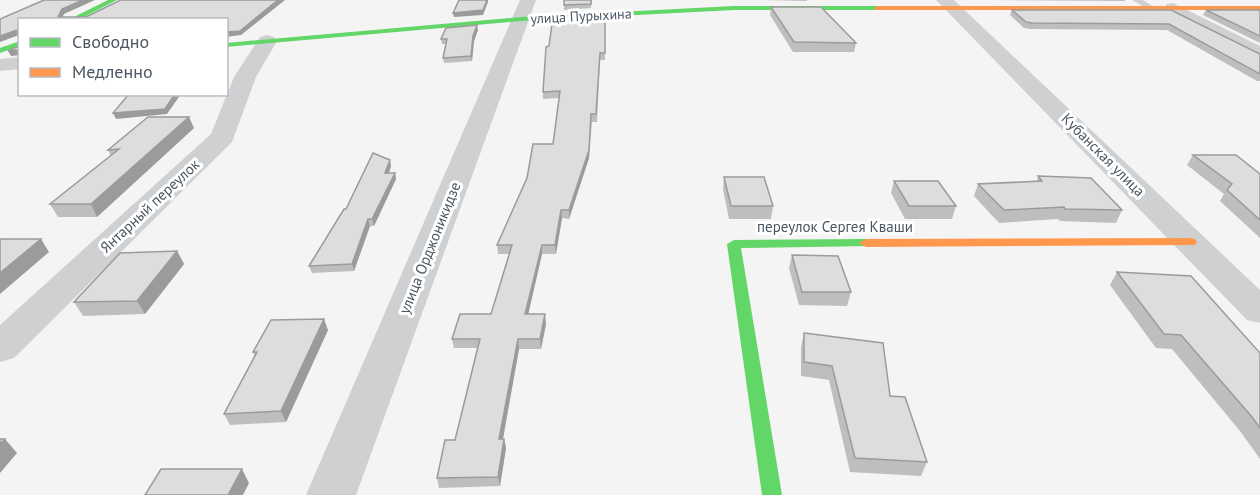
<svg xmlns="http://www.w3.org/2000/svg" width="1260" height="495" viewBox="0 0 1260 495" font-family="'PT Sans',sans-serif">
<rect width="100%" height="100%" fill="#f4f4f4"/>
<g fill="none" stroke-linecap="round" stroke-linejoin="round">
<path fill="#ced0d2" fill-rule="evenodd" d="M1132,0h11l13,8 -7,2z"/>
<g fill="#ced0d2" fill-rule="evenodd">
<path d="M520,0h16l-180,495h-50z"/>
<path d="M936,0h18l306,290v33l-13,-3z"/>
<path d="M1173,3l87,43v14l-93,-48 -3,-4 3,-4z"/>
<path d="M267,35l7,2 3,4 -21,36 -24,65 -218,216 -14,4v-37l211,-191 23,-57 26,-40z"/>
<path d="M20,57v12l-20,2v-12z"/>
</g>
<g fill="#63d668" fill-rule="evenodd">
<path d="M108,0h9l-39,20h-10z"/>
<path d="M734,6h144l4,2 -4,2h-144l-213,11 -295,26v-4l295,-26z"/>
<path d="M20,41v5l-20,7v-5z"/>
<path d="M866,239l7,4 -2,3 -130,2 41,247h-20l-35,-251 7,-4z"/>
</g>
<g fill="#ff974d" fill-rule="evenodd">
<path d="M878,6h382v4h-385l-1,-2z"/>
<path d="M1190,238l5,1 2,3 -2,3 -329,2 -7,-4 7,-4z"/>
</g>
</g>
<g fill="#bebebf">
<path d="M592,0l-1,8 -27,2v-5z"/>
<path d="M760,0h47v1z"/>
<path d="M994,0h131v1z"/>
<path d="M771,7l85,36 -2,9h-61l-23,-37z"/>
<path d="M1012,10h159l89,44v27h-3l-90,-51 -137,-1 -6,-1 -14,-13z"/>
<path d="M1206,10h54v33l-57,-28z"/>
<path d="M590,19h15v41h-5l-3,62h-5l-3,36 -20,61 -7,-1 -6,36h-14l-14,60 18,10 -5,25h-22l-16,90h1l2,9 -6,38 -61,2 -2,-10 18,-38 22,-92h-23l-2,-9 39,-25 18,-60h-11l-1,-9 56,-101 6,-46 -16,1v-7l6,-46 12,-22z"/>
<path d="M478,30l-4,11 -2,20 -28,2 -1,-5 3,-14h-4l-1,-5z"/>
<path d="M194,128l-97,89h-39l-8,-13 61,-48 -3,-6z"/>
<path d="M1193,155l67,19v64l-40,-37 4,-7 -37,-29z"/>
<path d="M391,166l-2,7h6l1,6 -22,47h-4l-16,45 -42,2 -3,-7 37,-57z"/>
<path d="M1038,176l84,34 -6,13 -56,-2 -2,-2 -59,4 -25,-27 4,-12 59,-3z"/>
<path d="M724,177l49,29 -2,13h-42l-6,-30z"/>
<path d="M894,181l62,25 -4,13h-47l-14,-26z"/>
<path d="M177,251l7,13 -39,50 -62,2 -9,-14z"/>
<path d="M792,255l59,37 -4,14 -48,-1 -10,-37z"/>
<path d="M1117,272l143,81v106l-20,-28 -68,-82 -16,-1 -46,-63z"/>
<path d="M328,330l-42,92 -56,3 -6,-11 31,-57 -2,-5z"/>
<path d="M804,333l86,63 37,66 -6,14 -71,-4 -21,-92 -28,-4v-29z"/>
</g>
<g fill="#9b9b9b">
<path d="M83,0h12l-31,14 -3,6 -3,-3 4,-8z"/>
<path d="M278,0h7l-44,35 -15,2v-5z"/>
<path d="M487,0h1v2l-5,13 -29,2 -1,-4z"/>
<path d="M477,25l1,5 -4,11 -2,20 -1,-5 2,-20z"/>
<path d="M17,30l2,5 -19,7v-6z"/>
<path d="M17,50l3,5 -9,1 -3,-5z"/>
<path d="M175,94h6l-14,20 -51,5 -3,-6z"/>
<path d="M591,114l-2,44 -20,61v-9z"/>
<path d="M189,117l5,11 -97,89 -6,-13z"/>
<path d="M390,160l1,6 -4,13 -2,-6z"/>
<path d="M395,173l1,6 -22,47 -2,-7z"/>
<path d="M561,210l1,8 -6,36 -1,-9z"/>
<path d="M368,219l2,7 -16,45 -2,-7z"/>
<path d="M41,239l8,13 -49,42v-21z"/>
<path d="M542,245v9l-16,70 -1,-10z"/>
<path d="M177,251l7,13 -39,50 -8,-13z"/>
<path d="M545,314l1,10 -5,25 -1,-10z"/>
<path d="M324,319l4,11 -42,92 -5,-11z"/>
<path d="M518,339l1,10 -18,100 -2,-10z"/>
<path d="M5,439l12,14 -17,20v-29z"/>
<path d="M504,439l2,9 -6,38 -2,-9z"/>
<path d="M242,469l7,14 -6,12h-15z"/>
</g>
<g fill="#ddddde" stroke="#9b9b9b" stroke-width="1.5">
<path d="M44,0h39l-21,9 -4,8h28l33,-16 1,-1h158l-38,31 -14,1v-12h-206v12l-3,-2 -17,6v-17z"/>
<path d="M459,0h28l-4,10 -30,3z"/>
<path d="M564,0h27v4l-27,1z"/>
<path d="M771,7h50l35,36 -62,-1z"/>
<path d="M1012,10h159l89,44v20l-91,-50 -137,-1 -6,-1z"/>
<path d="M1206,10h54v26z"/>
<path d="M590,17v2h15v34h-5l-4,61h-5l-2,36 -20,60h-8l-6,35h-13l-17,69h20l-5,25h-22l-19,100h5l-6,38 -61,1 8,-38h10l25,-101h-28l8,-25h31l21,-69h-15l30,-67 6,-34h20l7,-53 -17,1 3,-45 3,-1 3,-22h9l1,-6z"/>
<path d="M477,25l-4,11 -2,20 -28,2 4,-19h-6l5,-11z"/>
<path d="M20,37v16l-3,-3 -9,1 11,-5z"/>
<path d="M129,94h46l-10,15 -52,4z"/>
<path d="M148,117h41l-98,87h-41l69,-55 -11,1z"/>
<path d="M373,153l17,7 -5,13h10l-23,46h-4l-16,45 -43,2 35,-57h2z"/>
<path d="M1193,155h43l24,19v46l-33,-30 5,-6z"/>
<path d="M1038,176l53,2 31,32 -57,-1 -1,-2 -60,3 -26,-26 64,-3z"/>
<path d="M724,177h40l9,29h-42z"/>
<path d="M894,181h44l18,25h-47z"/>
<path d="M0,239h41l-41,34z"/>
<path d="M177,251l-40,50 -63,1 46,-49z"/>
<path d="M792,255l46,1 13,36h-49z"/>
<path d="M1117,272l74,4 69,77v75l-8,-11 -71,-82 -17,-1z"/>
<path d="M324,319l-43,92 -57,3 33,-62h-4l18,-32z"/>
<path d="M804,333l79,10 7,53 15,1 22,65 -72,-4 -23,-92 -28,-4z"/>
<path d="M0,439h5l-5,5z"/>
<path d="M161,469h81l-14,26h-83z"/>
</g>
<g text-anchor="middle" stroke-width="6" stroke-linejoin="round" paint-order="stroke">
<g font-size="14" fill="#4a5661" stroke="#fff">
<text transform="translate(581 16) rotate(-3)" y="5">улица Пурыхина</text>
</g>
<g font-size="15" fill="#4a5661" stroke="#fff">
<text transform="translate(1103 155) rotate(45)" y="5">Кубанская улица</text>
<text transform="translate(150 206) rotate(-43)" y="5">Янтарный переулок</text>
<text x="835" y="232">переулок Сергея Кваши</text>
<text transform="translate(430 248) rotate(-68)" y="5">улица Орджоникидзе</text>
</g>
</g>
<rect x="18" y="18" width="210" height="78" fill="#ffffff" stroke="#b7bbc0" stroke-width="1.5"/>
<rect x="30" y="38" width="30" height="9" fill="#63d668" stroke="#b7bbc0" stroke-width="1.5"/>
<text x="72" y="48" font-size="18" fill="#4a5661">Свободно</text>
<rect x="30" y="68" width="30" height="9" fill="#ff974d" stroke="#b7bbc0" stroke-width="1.5"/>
<text x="72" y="78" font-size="18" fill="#4a5661">Медленно</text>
</svg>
